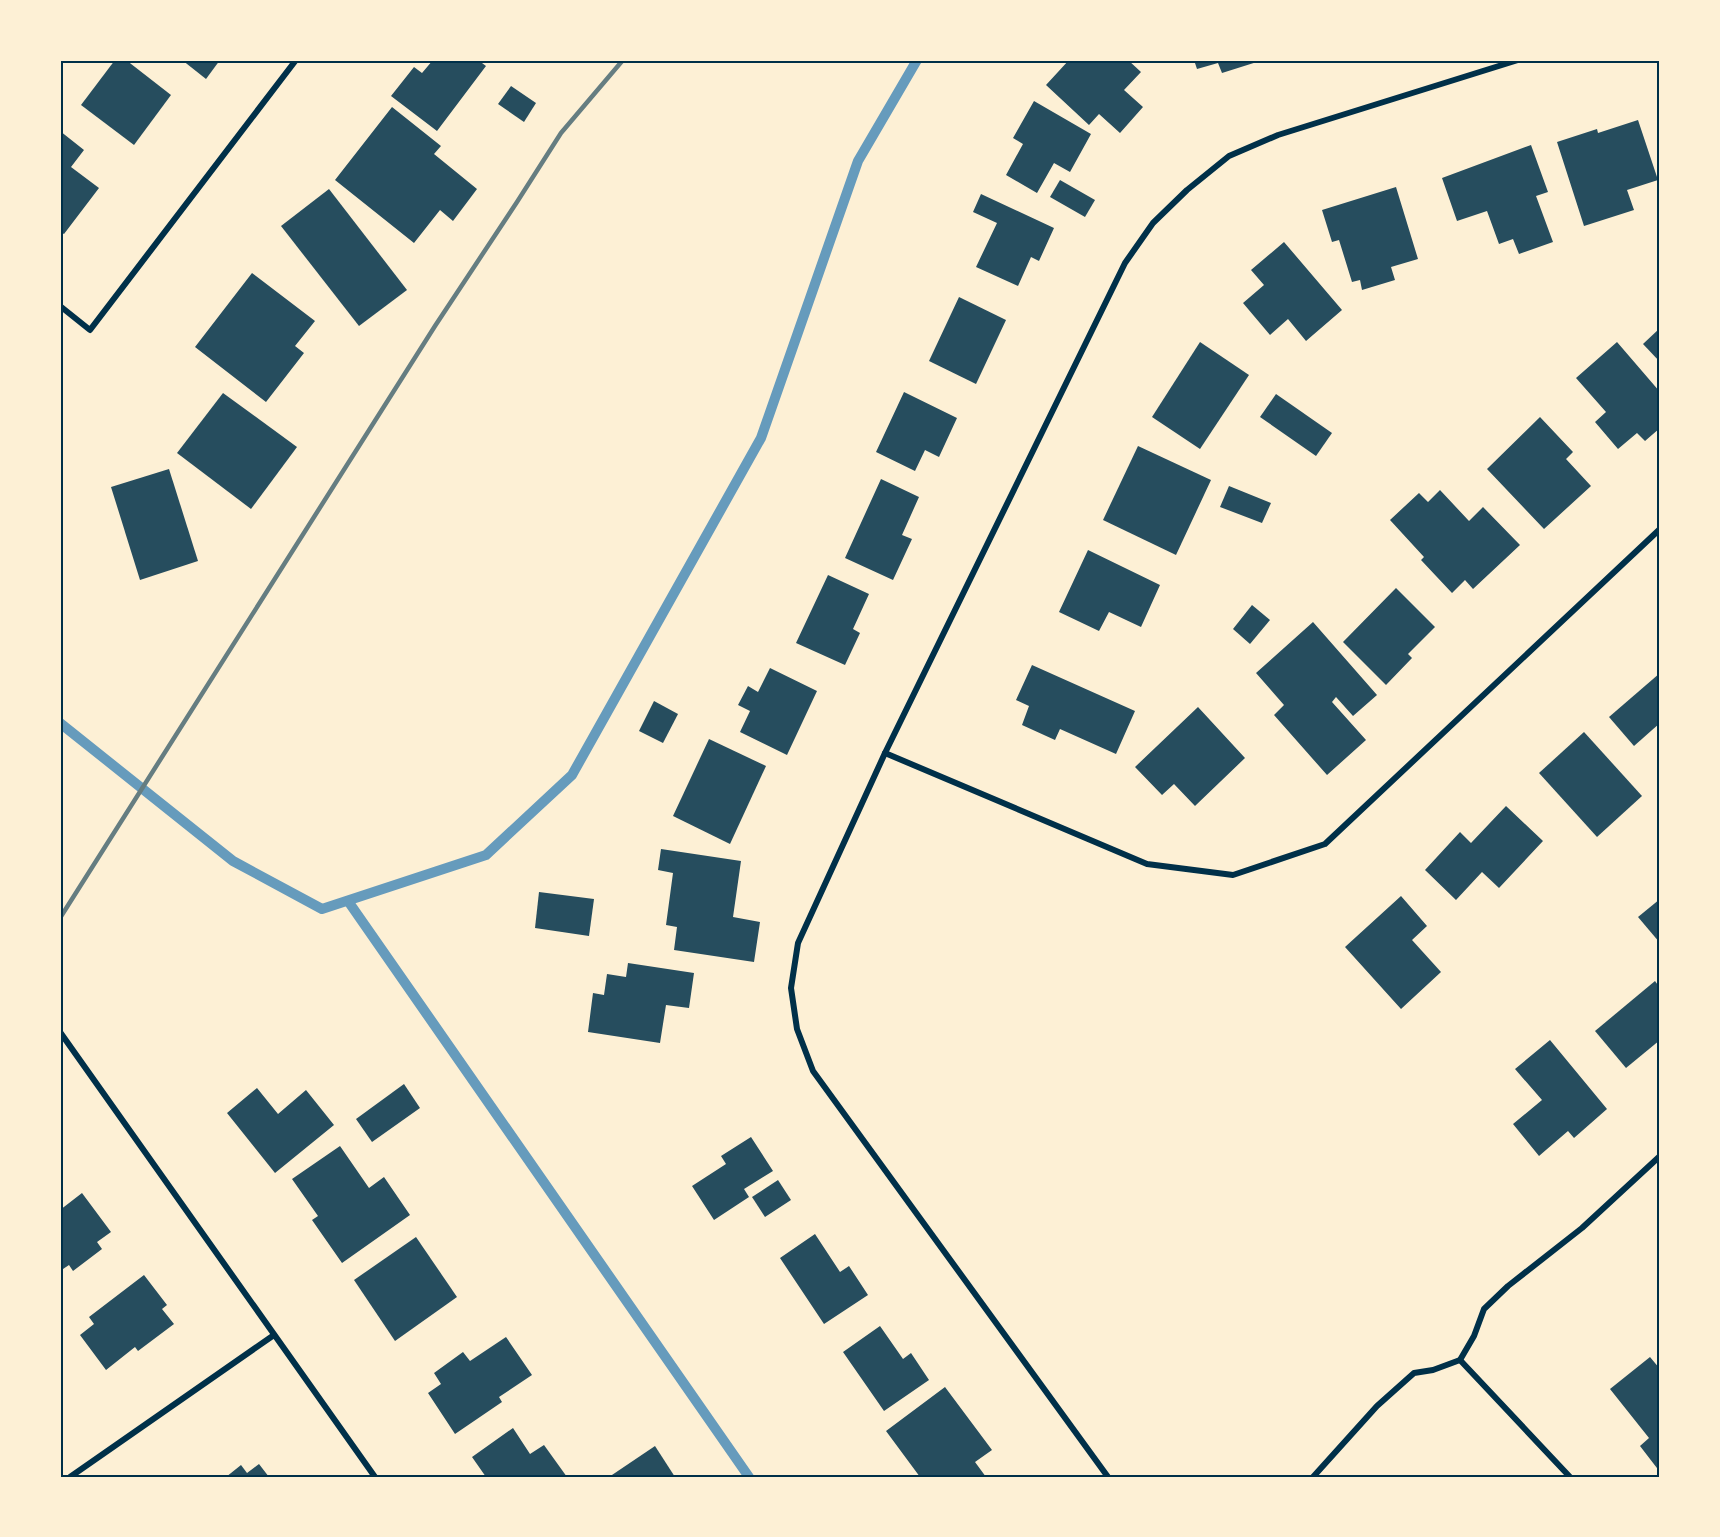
<svg xmlns="http://www.w3.org/2000/svg" width="1720" height="1537" viewBox="0 0 1720 1537" font-family="Quicksand,sans-serif">
<rect width="100%" height="100%" fill="#fdf0d5"/>
<g fill="none" stroke-linecap="round" stroke-linejoin="round">
<g stroke="#669bbc" stroke-width="10">
<path d="M60,723l173,138 89,48 164,-54 86,-80 189,-337 97,-277 59,-101"/>
<path d="M348,901l401,576"/>
</g>
</g>
<g fill="#264d5e">
<path d="M115,60h11l45,35 -37,50 -53,-40z"/>
<path d="M182,60h38l-14,19z"/>
<path d="M433,60h45l8,6 -49,65 -46,-35 23,-29 8,6z"/>
<path d="M1069,60h59l13,12 -17,18 19,17 -23,26 -21,-19 -10,11 -43,-40z"/>
<path d="M1194,60h66v1l-38,12 -4,-10 -21,6z"/>
<path d="M511,86l25,17 -12,19 -26,-18z"/>
<path d="M1034,101l57,33 -21,38 -16,-9 -17,30 -31,-18 17,-31 -10,-6z"/>
<path d="M392,107l49,39 -7,8 43,35 -24,32 -13,-11 -26,33 -79,-63z"/>
<path d="M1638,120l20,60 -31,10 7,20 -50,16 -27,-84 40,-13 1,4z"/>
<path d="M60,131l24,19 -13,17 28,21 -35,46 -4,-2z"/>
<path d="M1531,145l17,47 -12,4 17,46 -34,12 -6,-15 -14,5 -12,-33 -30,10 -15,-43z"/>
<path d="M1060,180l35,20 -10,17 -35,-20z"/>
<path d="M1396,187l22,72 -27,8 4,13 -33,10 -2,-10 -8,2 -13,-42 -7,2 -10,-32z"/>
<path d="M329,189l78,101 -48,36 -78,-100z"/>
<path d="M981,194l73,34 -15,33 -8,-4 -13,29 -42,-19 21,-44 -24,-11z"/>
<path d="M1284,242l58,68 -36,31 -18,-22 -18,16 -27,-32 21,-18 -13,-15z"/>
<path d="M252,273l63,48 -20,25 9,7 -38,49 -71,-55z"/>
<path d="M959,297l47,23 -30,64 -47,-23z"/>
<path d="M1660,328v34l-17,-18z"/>
<path d="M1200,342l49,33 -49,74 -48,-32z"/>
<path d="M1617,342l43,50v36l-15,13 -8,-8 -19,16 -23,-27 11,-10 -30,-34z"/>
<path d="M904,392l53,26 -18,39 -14,-7 -10,21 -39,-19z"/>
<path d="M223,393l74,54 -46,62 -74,-56z"/>
<path d="M1276,394l56,39 -16,23 -56,-39z"/>
<path d="M1540,417l33,35 -7,7 25,27 -47,43 -57,-60z"/>
<path d="M1138,446l73,34 -35,75 -73,-35z"/>
<path d="M169,469l29,92 -58,19 -29,-93z"/>
<path d="M881,479l38,18 -17,38 10,4 -19,41 -48,-22z"/>
<path d="M1229,486l42,17 -9,20 -42,-16z"/>
<path d="M1440,490l29,31 14,-14 37,38 -47,44 -8,-9 -13,13 -31,-33 3,-3 -34,-37 29,-27 9,9z"/>
<path d="M1088,550l72,35 -19,42 -32,-15 -10,19 -40,-19z"/>
<path d="M828,575l41,19 -16,35 7,4 -15,32 -49,-22z"/>
<path d="M1396,588l39,39 -27,27 4,4 -26,27 -43,-43z"/>
<path d="M1252,605l18,15 -20,24 -17,-15z"/>
<path d="M1313,622l64,73 -24,21 -17,-19 -4,5 34,38 -39,35 -53,-60 10,-10 -28,-32z"/>
<path d="M1032,665l103,46 -19,43 -56,-25 -5,11 -33,-15 7,-19 -13,-6z"/>
<path d="M770,668l47,23 -30,64 -47,-23 10,-21 -12,-6 10,-19 10,6z"/>
<path d="M1660,673v50l-26,23 -25,-29z"/>
<path d="M654,701l24,13 -15,29 -24,-12z"/>
<path d="M1198,707l47,51 -50,48 -21,-22 -12,11 -27,-28z"/>
<path d="M1584,732l58,64 -45,41 -58,-64z"/>
<path d="M709,739l57,27 -36,78 -57,-28z"/>
<path d="M1506,806l37,35 -44,47 -17,-16 -26,28 -31,-30 35,-38 11,11z"/>
<path d="M661,849l80,12 -8,56 27,5 -6,40 -80,-12 3,-23 -11,-2 7,-52 -15,-3z"/>
<path d="M539,892l55,7 -5,37 -54,-8z"/>
<path d="M1401,896l26,30 -15,14 29,32 -40,37 -56,-62z"/>
<path d="M1660,899v44l-22,-26z"/>
<path d="M628,963l66,10 -5,35 -23,-3 -6,38 -72,-11 5,-39 11,2 3,-21 19,3z"/>
<path d="M1655,981l5,7v52l-34,28 -31,-37z"/>
<path d="M1550,1040l57,69 -33,29 -6,-7 -29,25 -26,-32 29,-24 -27,-31z"/>
<path d="M404,1084l16,24 -48,34 -16,-23z"/>
<path d="M257,1088l21,26 28,-24 28,35 -59,48 -48,-60z"/>
<path d="M751,1137l22,34 -29,18 5,8 -35,23 -22,-34 34,-22 -5,-8z"/>
<path d="M340,1146l29,42 15,-11 26,38 -68,48 -30,-43 6,-4 -26,-37z"/>
<path d="M778,1180l13,20 -26,17 -13,-20z"/>
<path d="M82,1193l29,39 -14,10 5,7 -29,22 -4,-6 -9,6v-61z"/>
<path d="M815,1234l25,38 9,-6 19,29 -44,29 -44,-66z"/>
<path d="M416,1237l41,60 -62,44 -41,-61z"/>
<path d="M144,1275l23,30 -5,4 12,15 -36,27 -3,-4 -29,23 -26,-35 14,-11 -5,-7z"/>
<path d="M880,1326l23,33 8,-6 18,27 -45,31 -41,-59z"/>
<path d="M506,1337l26,38 -33,22 3,5 -47,32 -27,-41 13,-9 -7,-11 29,-21 7,9z"/>
<path d="M1650,1357l10,12v103l-20,-26 9,-8 -39,-49z"/>
<path d="M945,1387l47,63 -17,12 11,15h-66l-34,-46z"/>
<path d="M513,1428l17,26 14,-9 23,32h-81l-14,-20z"/>
<path d="M655,1446l20,31h-66z"/>
<path d="M259,1464l10,13h-43l15,-12 6,8z"/>
</g>
<g fill="none" stroke-linecap="round" stroke-linejoin="round">
<g stroke="#003049" stroke-width="6">
<path d="M60,306l30,24 206,-270"/>
<path d="M885,753l262,111 86,11 92,-31 335,-315"/>
<path d="M60,1032l315,445"/>
<path d="M1460,1360l110,117"/>
<path d="M70,1477l204,-142"/>
<path d="M1108,1477l-295,-406 -16,-42 -6,-41 7,-45 87,-190 240,-490 28,-40 34,-33 42,-34 49,-21 240,-75"/>
<path d="M1313,1477l64,-71 37,-33 19,-3 27,-10 14,-24 10,-27 24,-23 74,-58 78,-72"/>
</g>
<path stroke="#657d81" stroke-width="4.5" d="M60,918l375,-592 82,-124 44,-69 62,-73"/>
</g>
<rect width="1720" height="1537" fill="none" stroke="#fdf0d5" stroke-width="123"/>
<rect x="62" y="62" width="1596" height="1414" fill="none" stroke="#003049" stroke-width="2"/>
</svg>
